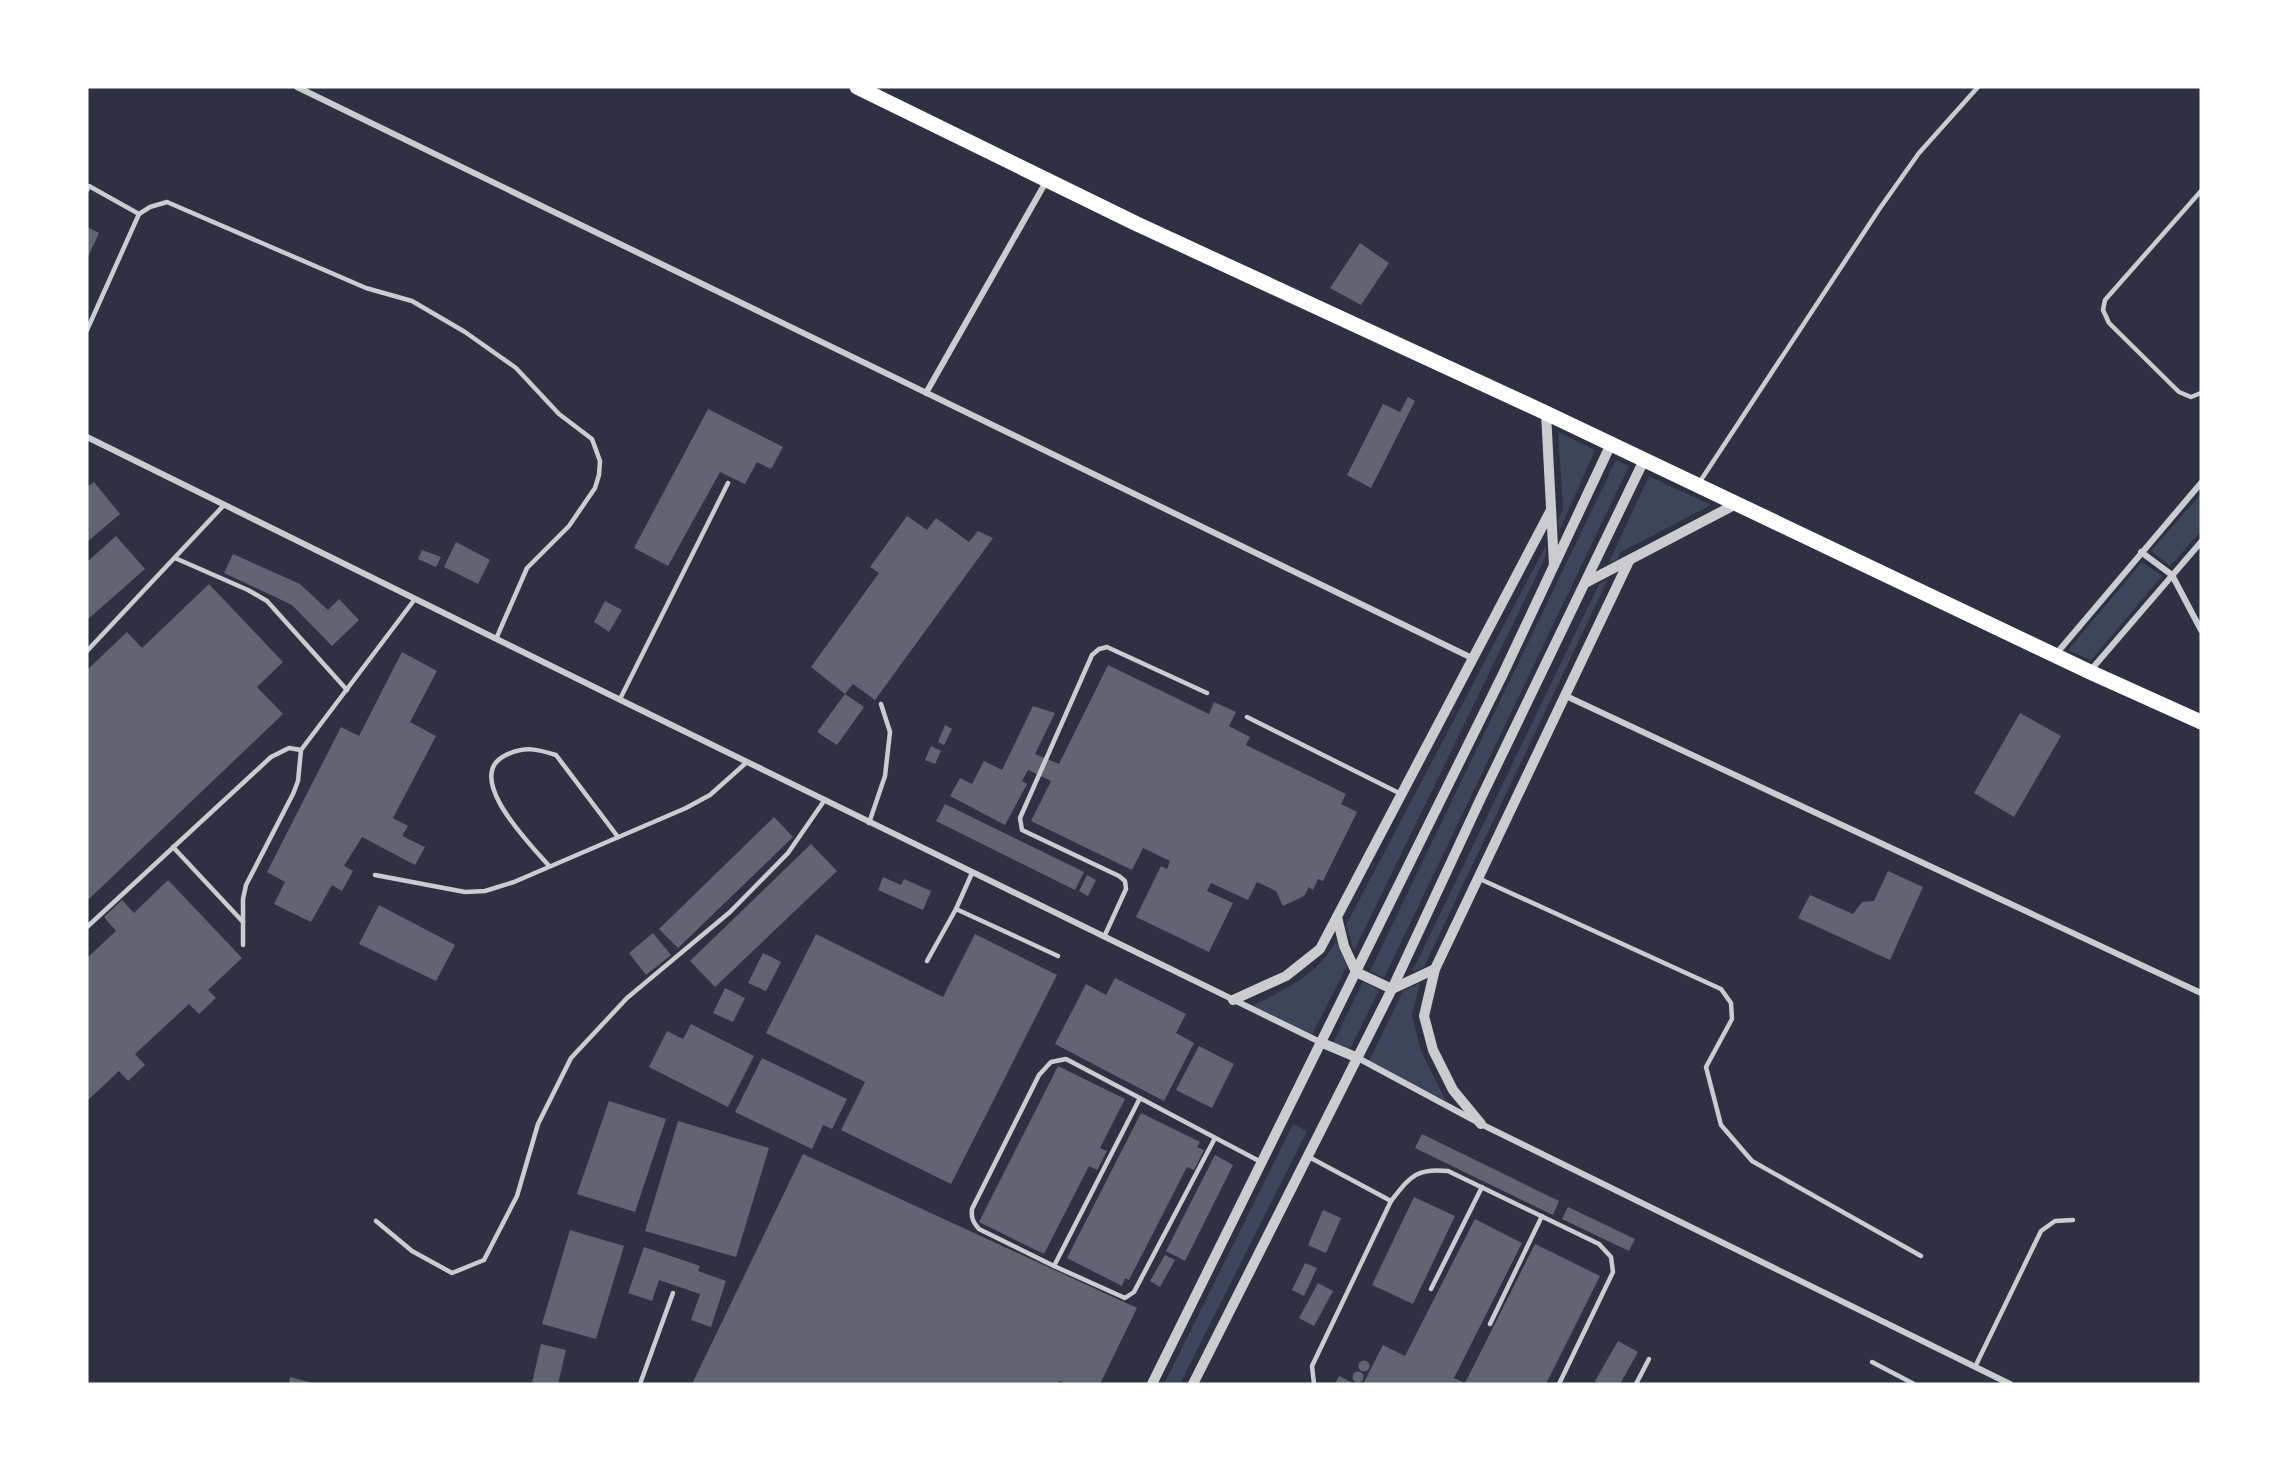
<svg xmlns="http://www.w3.org/2000/svg" width="2288" height="1471" viewBox="0 0 2288 1471" font-family="Commissioner,sans-serif">
<rect width="100%" height="100%" fill="#2d3142"/>
<g fill="#3c4559">
<path d="M1558,432l37,18 -36,81 -1,-10 5,-11z"/>
<path d="M1616,460l13,6 -245,512 -14,-7z"/>
<path d="M1649,476l62,29 -90,47 -3,7 -10,5z"/>
<path d="M2201,494v37l-31,35 -19,-15z"/>
<path d="M1546,545v11l-192,395 -8,-26z"/>
<path d="M2142,562l20,14 -71,84 -23,-10z"/>
<path d="M1608,579l-184,388 -12,5 187,-388z"/>
<path d="M1336,941l11,25 -36,71 -59,-31c32,-16 67,-32 84,-65z"/>
<path d="M1363,982l16,8 -32,65 -16,-8z"/>
<path d="M1420,983l-8,32 9,36 23,46 5,5 -81,-39 35,-72z"/>
<path d="M1293,1124l14,7 -127,253h-16z"/>
</g>
<g fill="#626471">
<path d="M87,227l12,6 -12,26z"/>
<path d="M1360,243l29,20 -28,42 -31,-17z"/>
<path d="M1408,397l7,4 -44,87 -24,-13 36,-71 17,8z"/>
<path d="M708,409l75,38 -12,22 -14,-7 -12,22 -25,-12 -52,94 -34,-18z"/>
<path d="M94,482l26,32 -33,28v-55z"/>
<path d="M907,516l20,14 9,-12 33,24 9,-11 15,7 -118,162 -22,-16 -8,10 -34,-27 68,-94 -9,-6z"/>
<path d="M116,536l29,33 -58,51v-58z"/>
<path d="M456,542l34,18 -12,24 -34,-17z"/>
<path d="M422,550l19,7 -5,10 -18,-8z"/>
<path d="M233,554l67,30 28,26 11,-11 20,21 -27,26 -40,-41 -68,-32z"/>
<path d="M209,584l74,78 -26,25 26,27 -194,185 -2,-2v-227l40,-38 15,16z"/>
<path d="M605,601l17,9 -13,22 -15,-10z"/>
<path d="M402,652l35,19 -27,51 26,14 -43,82 15,8 -6,10 23,11 -10,18 -53,-28 -18,29 9,5 -11,20 -10,-6 -21,37 -37,-18 11,-22 -18,-10 74,-145 18,9z"/>
<path d="M1108,665l101,49 5,-12 22,10 -7,14 21,11 -4,8 100,49 -5,10 16,8 -34,69 -5,-2 -5,11 -4,-3 -5,9 -21,10 -7,-15 -19,-9 -9,18 -37,-17 -4,8 26,12 -24,49 -73,-35 25,-51 6,3 3,-8 -27,-13 -11,22 -101,-49 20,-40 -23,-11 -6,11 5,3 -22,41 -55,-29 10,-18 12,6 12,-23 18,9 31,-64 22,7 -20,41 24,10z"/>
<path d="M845,694l19,13 -27,38 -20,-13z"/>
<path d="M2020,713l41,23 -47,81 -40,-24z"/>
<path d="M945,725l7,4 -8,16 -6,-3z"/>
<path d="M931,746l10,5 -6,13 -10,-4z"/>
<path d="M945,804l139,68 -9,18 -139,-69z"/>
<path d="M774,817l19,20 -115,111 -19,-19z"/>
<path d="M811,844l26,27 -122,116 -25,-26z"/>
<path d="M1888,871l35,16 -33,73 -92,-42 12,-23 43,19 9,-12 12,-1z"/>
<path d="M1087,875l9,5 -8,16 -9,-5z"/>
<path d="M883,877l18,8 3,-6 27,12 -8,19 -45,-20z"/>
<path d="M168,880l74,78 -34,32 8,8 -17,16 -10,-10 -54,50 10,11 -17,16 -9,-10 -32,30v-143l29,-27 -12,-14 18,-17 12,13z"/>
<path d="M379,905l76,40 -19,36 -77,-37z"/>
<path d="M653,933l18,22 -25,20 -17,-22z"/>
<path d="M816,934l127,63 32,-63 82,41 -106,209 -110,-54 24,-48 -99,-49z"/>
<path d="M763,953l18,9 -15,29 -18,-8z"/>
<path d="M1115,978l71,36 -10,19 18,10 -30,58 -109,-57 31,-60 20,11z"/>
<path d="M725,988l20,10 -12,24 -20,-9z"/>
<path d="M691,1024l63,32 -26,51 -79,-40 18,-36 16,8z"/>
<path d="M1199,1046l35,18 -22,44 -36,-18z"/>
<path d="M762,1058l85,41 -15,30 -9,-4 -11,24 -77,-37z"/>
<path d="M1058,1066l67,33 -25,49 7,3 -10,19 -8,-4 -45,88 -65,-32z"/>
<path d="M609,1101l57,18 -31,93 -58,-18z"/>
<path d="M1141,1113l59,29 -3,5 7,3 -10,20 -7,-3 -58,113 -4,-2 -3,8 -55,-28z"/>
<path d="M678,1121l91,27 -33,109 -91,-26z"/>
<path d="M1422,1134l137,67 -6,14 -138,-67z"/>
<path d="M803,1154l334,154 -37,76h-32l-9,-3 -1,3h-366z"/>
<path d="M1215,1155l18,10 -48,96 -19,-10z"/>
<path d="M1414,1197l41,19 -42,88 -41,-19z"/>
<path d="M1568,1207l67,32 -6,12 -67,-32z"/>
<path d="M1323,1210l18,8 -15,35 -18,-8z"/>
<path d="M1475,1219l47,24 -68,135 11,5 70,-139 65,32 -54,108h-183l20,-39 22,11z"/>
<path d="M570,1230l54,16 -28,93 -54,-15z"/>
<path d="M644,1247l56,19 -2,5 28,10 -15,46 -20,-7 9,-26 -41,-14 -7,21 -24,-8z"/>
<path d="M1165,1255l10,5 -15,27 -10,-6z"/>
<path d="M1305,1263l12,5 -13,28 -12,-6z"/>
<path d="M1318,1283l15,8 -19,35 -15,-8z"/>
<path d="M1618,1341l20,11 -18,32h-20l-5,-3z"/>
<path d="M541,1344l25,6 -8,34 -26,-1z"/>
<circle cx="1364" cy="1366" r="5.5"/>
<circle cx="1358" cy="1377" r="5.5"/>
<path d="M1339,1376l16,8h-20z"/>
<path d="M290,1377l23,6v1h-24z"/>
</g>
<g fill="none" stroke-linecap="round" stroke-linejoin="round">
<g stroke="#caccd0" stroke-width="4.5">
<path d="M87,190l2,-4 50,28 -52,116"/>
<path d="M2201,191l-96,109 -2,10 6,13 70,69 12,5 10,-4"/>
<path d="M139,214l11,-7 17,-5 199,86 46,13 53,31 51,36 43,46 33,25 8,22 -1,14 -4,13 -26,38 -42,42 -31,71"/>
<path d="M1699,483l181,-275 39,-55 59,-66"/>
<path d="M175,558l73,32 19,11 80,89"/>
<path d="M87,651l137,-146"/>
<path d="M620,699l108,-216"/>
<path d="M1247,717l154,77"/>
<path d="M869,823l16,-47 5,-44 -9,-28"/>
<path d="M173,847l70,75"/>
<path d="M549,866c-17,-20 -88,-90 -43,-111 19,-9 31,-6 50,0l62,82"/>
<path d="M972,873l-16,36 102,47"/>
<path d="M375,875l90,17 20,-1 29,-9 172,-74 24,-13 37,-33"/>
<path d="M1480,879l241,110 10,14 1,16 -26,48 15,58 31,36 169,95"/>
<path d="M87,927l184,-170 18,-9 12,2"/>
<path d="M1104,937l22,-48 -1,-8 -6,-5 -97,-46 -2,-12 72,-163 7,-6 8,-2 100,46"/>
<path d="M243,945v-46l3,-14 47,-91 5,-13 3,-31 114,-151"/>
<path d="M927,961l29,-52"/>
<path d="M1215,1138l-81,154 -9,6 -71,-32 -75,-37c-6,-7 -8,-11 -7,-20l67,-134 12,-13 15,-3 195,103"/>
<path d="M1309,1157l82,44 -79,165 2,18"/>
<path d="M1391,1201c19,-24 24,-33 57,-30l151,73 12,13 2,15 -54,112"/>
<path d="M376,1221l36,30 40,22 32,-13 33,-64 21,-72 33,-66 56,-60 103,-86 58,-59 36,-52"/>
<path d="M1054,1266l86,-168"/>
<path d="M1431,1289l51,-102"/>
<path d="M1490,1324l52,-108"/>
<path d="M1872,1362l42,22"/>
<path d="M1975,1367l66,-136 14,-10 18,-1"/>
<path d="M640,1384l33,-91"/>
<path d="M1636,1384l13,-25"/>
</g>
<g stroke="#caccd0" stroke-width="6">
<path d="M297,87l1177,572"/>
<path d="M926,393l121,-213"/>
<path d="M87,437c410,203 822,405 1233,605"/>
<path d="M2141,552l31,23 29,55"/>
<path d="M2056,654l145,-171"/>
<path d="M2090,671l111,-129"/>
<path d="M1566,696l635,297"/>
<path d="M1358,1058l123,66 529,260"/>
</g>
<g stroke="#caccd0" stroke-width="10">
<path d="M1546,413l8,152"/>
<path d="M1587,582l149,-78"/>
<path d="M1337,917l7,29 12,26 36,17 43,-20"/>
<path d="M1233,1000l53,-24 34,-27 231,-439"/>
<path d="M1320,1042l38,16"/>
<path d="M1481,1124l-28,-34 -20,-40 -9,-34 11,-47 194,-408"/>
<path d="M1152,1384l350,-708 109,-232"/>
<path d="M1193,1384l199,-395 88,-189 164,-340"/>
</g>
<path stroke="#fff" stroke-width="15" d="M857,87l280,137 409,189 544,259 111,50"/>
</g>
<rect width="2288" height="1471" fill="none" stroke="#ffffff" stroke-width="177"/>
</svg>
